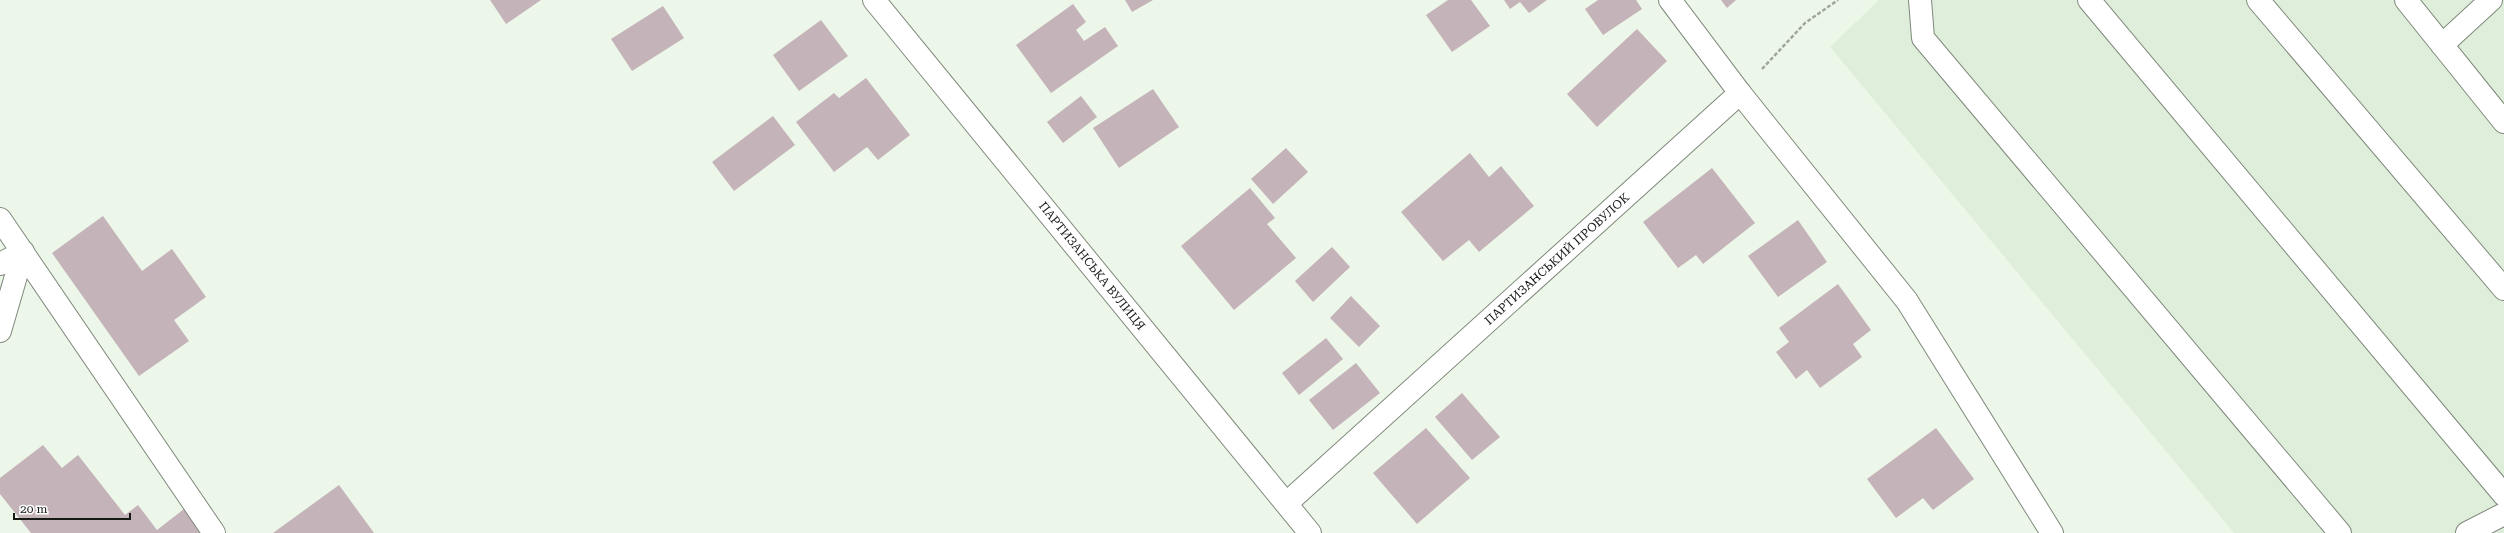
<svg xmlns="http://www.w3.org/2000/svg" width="2504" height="533" viewBox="0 0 2504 533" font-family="'Roboto Serif',serif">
<rect width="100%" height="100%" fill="#edf7e9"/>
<path fill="#dfeeda" d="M1879,0h625v533h-270l-404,-486z"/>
<g fill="#c4b3b9">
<path d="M490,0h51l-35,24z"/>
<path d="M1125,0h28l-21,12z"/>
<path d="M1448,0h23l19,26 -38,26 -26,-37z"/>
<path d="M1504,0h43l-18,13 -9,-11 -10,7z"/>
<path d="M1598,0h38l6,9 -39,26 -18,-26z"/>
<path d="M1721,0h15l-9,8z"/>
<path d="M1073,4l13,18 -10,8 8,11 21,-14 13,19 -67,47 -35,-48z"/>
<path d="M663,6l21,32 -52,33 -21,-32z"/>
<path d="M821,20l27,36 -49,35 -26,-36z"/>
<path d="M1637,29l30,32 -70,66 -30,-33z"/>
<path d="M866,78l44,57 -32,25 -11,-13 -33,25 -38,-50 38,-29 5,5z"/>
<path d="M1153,89l26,38 -60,41 -26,-40z"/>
<path d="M1081,96l16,21 -34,26 -16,-21z"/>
<path d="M773,116l22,29 -61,46 -22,-29z"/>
<path d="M1286,148l22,24 -35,32 -22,-25z"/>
<path d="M1470,153l19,24 12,-11 33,40 -55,46 -10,-12 -26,21 -42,-49z"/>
<path d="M1712,168l43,55 -52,41 -7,-9 -18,13 -35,-46z"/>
<path d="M1250,188l25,30 -8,6 29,34 -62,52 -53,-64z"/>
<path d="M103,216l39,55 30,-22 34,48 -32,23 15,21 -50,35 -87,-123z"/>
<path d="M1798,220l29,42 -49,35 -30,-41z"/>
<path d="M1332,247l18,20 -37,35 -18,-21z"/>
<path d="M1838,284l33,46 -18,14 9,13 -42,31 -13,-18 -11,9 -20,-27 13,-10 -10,-14z"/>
<path d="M1351,296l29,30 -21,21 -29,-29z"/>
<path d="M1326,338l17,21 -44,36 -17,-22z"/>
<path d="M1356,363l24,30 -47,37 -24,-30z"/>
<path d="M1462,393l38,44 -28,23 -37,-43z"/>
<path d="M1426,428l44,50 -53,46 -44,-51z"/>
<path d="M1936,428l38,51 -41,31 -10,-12 -27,20 -29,-39z"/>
<path d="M43,445l19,23 16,-13 47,60 13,-10 19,25 27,-21 19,24h-172l-31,-39v-16z"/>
<path d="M339,485l35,48h-101z"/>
</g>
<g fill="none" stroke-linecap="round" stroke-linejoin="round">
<g stroke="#7f897c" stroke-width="24">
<g id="service">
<path d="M1920,0l3,38 417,495"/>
<path d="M2089,0l415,495"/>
<path d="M2258,0l246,289"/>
<path d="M2406,0l98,122"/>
<path d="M2442,45l49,-45"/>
<path d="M0,264l23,-12"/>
<path d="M0,331l23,-79"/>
<path d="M2467,533l37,-19"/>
</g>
</g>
<g stroke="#7f897c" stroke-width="24">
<g id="minor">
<path d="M874,0l436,533"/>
<path d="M1740,93l167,208 145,232"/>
<path d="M0,219l214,314"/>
<path d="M1287,503l453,-410 -70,-93"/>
</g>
</g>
<path stroke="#9fa79c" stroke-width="2.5" stroke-dasharray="4 2" stroke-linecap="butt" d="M1762,69l43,-46 33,-23"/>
<use href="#service" stroke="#fff" stroke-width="22"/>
<use href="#minor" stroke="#fff" stroke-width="22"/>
</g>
<g text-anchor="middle" stroke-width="4" stroke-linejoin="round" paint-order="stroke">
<g font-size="12" fill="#161a15" stroke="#fff">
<text transform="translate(1557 259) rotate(-42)" y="4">ПАРТИЗАНСЬКИЙ ПРОВУЛОК</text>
<text transform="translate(1092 266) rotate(51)" y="4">ПАРТИЗАНСЬКА ВУЛИЦЯ</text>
</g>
</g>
<path d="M14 513v6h116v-6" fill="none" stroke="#161a15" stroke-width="2"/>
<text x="20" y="513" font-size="12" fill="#161a15" stroke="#ffffff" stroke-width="3" paint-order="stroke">20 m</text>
</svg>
